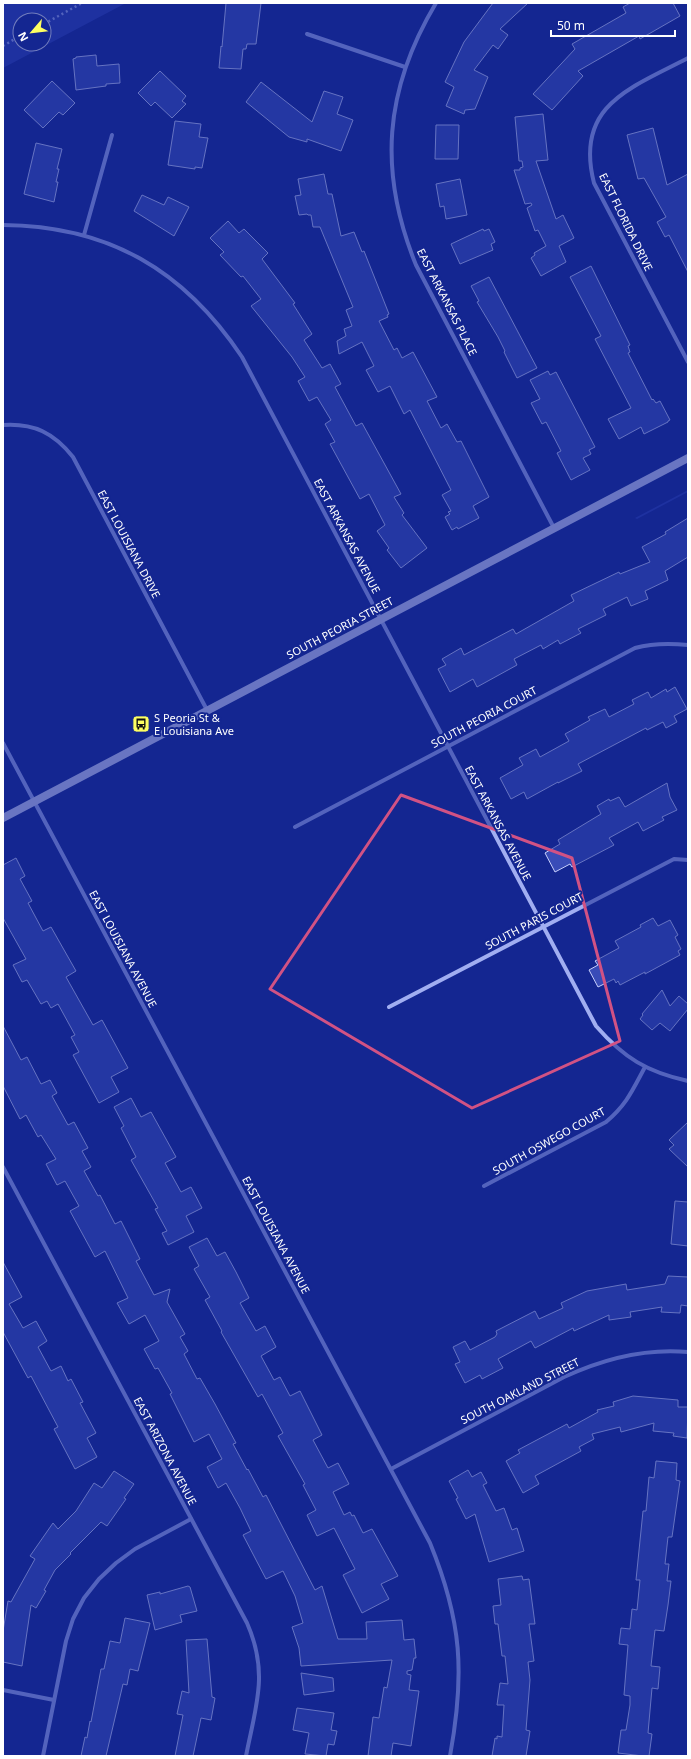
<svg xmlns="http://www.w3.org/2000/svg" width="691" height="1759" viewBox="0 0 691 1759" font-family="'Noto Sans',sans-serif">
<rect width="100%" height="100%" fill="#142691"/>
<g fill="#2b3fb1" fill-rule="evenodd">
<path d="M3,3h123l-123,65zM20,20h24v24h-24z"/>
<path d="M688,490v2l-51,27 -2,-1z"/>
</g>
<g fill="#394cb8" stroke="#c8d0fc">
<path d="M226,3h35l-5,41h-9l-1,5h-3l-2,20 -22,-1 2,-22 1,1z"/>
<path d="M493,3h35l-28,26 8,6 -10,14 -5,-4 -19,25 14,7 -13,32 -10,1 -1,4 -18,-8 8,-19 -9,-5 19,-40z"/>
<path d="M630,3h43l7,13 -40,23 -1,-3 -61,35 5,5 -31,34 -19,-16 42,-45 -3,-5 54,-31 -3,-6z"/>
<path d="M96,55l1,11 22,-2 1,19 -14,1v2l-30,4 -3,-31 3,-1v-1z"/>
<path d="M160,71l26,25 -4,5 4,3 -14,14 -17,-16 -4,4 -13,-13z"/>
<path d="M52,81l23,22 -12,12 -4,-3 -16,16 -19,-18z"/>
<path d="M261,82l51,40 12,-31 19,6 -6,17 16,6 -12,31 -34,-12v3l-18,-5 -43,-35z"/>
<path d="M543,114l5,46 -12,1 20,58 7,-4 11,23 -15,8 7,16 -25,14 -10,-18 4,-3 -1,-2 12,-7 -8,-16 -3,1 -8,-23 5,-3 -1,-2 -6,1 -11,-34h6v-2l3,-1 -1,-6h-3l-4,-44z"/>
<path d="M175,121l26,3 -2,13 9,1 -6,30 -7,-1v2l-27,-4z"/>
<path d="M436,125h23l-1,34h-23z"/>
<path d="M653,128l14,57 21,-11v98l-19,-37 -4,2 -8,-15 9,-5 -22,-39 -6,1 -11,-44z"/>
<path d="M36,143l26,6 -5,20h2l-3,13h2l-4,20 -30,-8z"/>
<path d="M324,174l4,20h4l9,42 13,-4 8,20 2,-1 25,63 -2,1 1,2 -9,4 15,29 3,-2 5,10 11,-6 24,45 -10,4 14,27 6,-4 10,18 4,-1 28,56 -16,9 6,12 -21,11 -1,-2 -5,3 -7,-13 5,-3 -2,-2 3,-1 -9,-16 9,-5 -41,-80 -6,4 -14,-28 -12,6 -12,-22 8,-4 -12,-24 -23,12 -2,-13 9,-5 -2,-7 8,-3 -6,-16 7,-3 -33,-80h-7l-2,-12h-3l-1,-1 -8,1 -4,-19 6,-1 -3,-16z"/>
<path d="M460,179l7,36 -21,4 -2,-13 -4,1 -4,-23z"/>
<path d="M142,195l22,10 4,-8 21,10 -15,29 -40,-25z"/>
<path d="M228,221l11,12 5,-4 24,24 -6,6 33,44 -2,1 19,30 -8,6 18,28 8,-4 11,20 -6,3 21,39 6,-3 39,71 -7,3 10,16 -2,2 25,33 -26,20 -14,-18 2,-2 -12,-17 8,-6 -16,-31 -9,5 -30,-55 5,-2 -10,-18 6,-4 -14,-23 -8,4 -11,-20 7,-4 -13,-20 -41,-51 10,-7 -18,-23 -2,1 -21,-22 4,-3 -14,-14z"/>
<path d="M483,229l1,2 5,-2 6,13 -4,2 2,6 -33,14 -9,-20z"/>
<path d="M591,266l39,79 -2,1 2,6 -2,1 24,47 1,-1 3,4 4,-2 10,19 -2,1v1l-24,12 -3,-7 -22,12 -11,-20 23,-11 -36,-69 6,-3 -31,-59z"/>
<path d="M489,277l48,91 -20,10 -13,-26 1,-1 -7,-14 -21,-35 2,-1 -8,-15z"/>
<path d="M548,371l2,4 6,-3 39,75 -6,3 2,4 -8,4 7,12 -19,10 -14,-27 4,-2 -15,-29 -4,2 -11,-21 9,-4 -10,-19z"/>
<path d="M688,518v39l-23,14 3,9 -23,11 3,8 -17,7 -4,-9 -24,12 3,6 -28,14 3,4 -21,11 -2,-4 -15,9 -2,-4 -27,14 3,6 -40,22 -4,-8 -23,13 -12,-23 8,-4 -4,-6 19,-11 3,7 49,-26 3,5 58,-33 -3,-6 48,-23 1,2 30,-12 -8,-15 24,-13 -1,-2z"/>
<path d="M675,687l12,22 -13,7 3,6 -11,6 -3,-6 -16,8 -1,-2 -68,36 4,7 -24,12v-1l-31,17 -3,-7 -13,7 -11,-21 23,-13 -4,-7 17,-9 4,8 29,-16 -4,-7 25,-14 -2,-3 17,-8 4,8 25,-13 -2,-4 16,-8 3,6 15,-9 1,3z"/>
<path d="M667,783l3,14 7,13 -15,7 2,3 -21,11 -5,-9 -29,16 5,7 -42,22 -2,-3 -15,8 -10,-19 15,-9 -2,-4 43,-26 -4,-8 12,-7 1,2 9,-4 6,10z"/>
<path d="M16,858l9,18 -5,3 12,22 -4,2 15,28 8,-4 25,44 -10,6 27,48 9,-5 26,48 -17,9 8,15 -20,11 -26,-48 6,-3 -8,-15 4,-2 -17,-31 -7,4 -4,-7 -6,3 -14,-24 -5,2 -9,-17 13,-6 -23,-41v-53z"/>
<path d="M653,918l5,8 12,-6 8,15 -3,2 6,12 -3,2 2,4 -35,19v-2l-25,13 -2,-4 -2,2 -2,-4 -16,8 -9,-17 9,-5 -3,-4 24,-13 -4,-7 26,-14 -1,-2z"/>
<path d="M662,990l8,16 9,-10 9,8v5l-18,22 -10,-8 -8,7 -12,-11 3,-4 -1,-1z"/>
<path d="M3,1026l18,34 6,-3 14,27 9,-4 7,13 -5,3 16,29 6,-3 14,26 -6,3 9,16 -7,4 14,25 2,-1 15,29 6,-3 19,38 -4,2 18,34 16,-6 -3,13 18,32 -5,3 8,14 -4,3 13,25 3,-1 15,26 21,39 -3,1 14,26 1,-1 15,28 3,-2 49,95 7,-4 16,53h29l-1,-17 36,-2 2,20 10,-1 2,19h-2l-2,12 -5,1v3l4,1 -2,15 10,1 -8,55 -18,-3 -2,13h-23l5,-39 6,1 5,-31 3,1 5,-28 -91,6 -2,-18 -7,-21 11,-4 -8,-27 -12,-25 -17,8 -23,-44 8,-4 -11,-23 -14,-25 -8,5 -11,-21 15,-8 -13,-25 -15,8 -24,-48 2,-1 -14,-25 -3,1 -11,-20 15,-8 -14,-26 -16,9 -12,-21 11,-5 -23,-47 -10,6 -25,-46 9,-5 -14,-25 -8,4 -11,-21 10,-5 -15,-24 -3,2 -12,-22 -6,4 -17,-33z"/>
<path d="M131,1098l10,19 10,-5 25,45 -11,6 16,29 10,-5 11,21 -16,8 8,16 -26,13 -6,-12 5,-2 -12,-22 3,-1 -27,-48 5,-3 -15,-29 3,-2 -10,-19z"/>
<path d="M688,1122v45l-19,-18 5,-4 -5,-5z"/>
<path d="M675,1201l13,1v44l-17,-2z"/>
<path d="M207,1238l10,18 8,-4 11,20 13,26 -9,5 16,28 9,-5 11,21 -15,9 13,24 6,-3 10,19 10,-5 22,44 -9,5 15,28 10,-5 11,21 -16,8 11,23 6,-3 2,4 2,-1 9,18 9,-4 26,47 -17,8 8,15 -27,14 -19,-38 12,-6 -21,-41 -17,8 -10,-21 9,-5 -13,-25 2,-1 -27,-48 5,-3 -21,-39 -4,3 -37,-65 1,-1 -17,-31 5,-3 -16,-28 5,-3 -10,-19z"/>
<path d="M3,1262l19,35 -13,7 14,24 13,-7 11,20 -9,6 13,24 10,-5 7,15 3,-2 12,23 -3,1 16,30 -9,5 10,19 -22,12 -21,-40 4,-2 -27,-51 -3,2 -25,-46z"/>
<path d="M668,1276l20,1v29l-7,-1 -1,8 -19,-1 1,-5 -32,5 1,5 -22,3v-5l-35,16 -1,-3 -38,20 -4,-7 -33,18 5,9 -21,11 -2,-4 -15,8 -10,-19 5,-2 -7,-15 12,-6 5,9 25,-13 2,-3 -1,-3 39,-20 4,8 24,-11 -2,-5 26,-12 39,-7 1,6 38,-6z"/>
<path d="M633,1396l45,4v7h10l-1,31 -14,-2 1,-3 -21,-2 1,-8 -33,9 -1,-5 -28,7 2,5 -15,8 2,4 -46,25 4,8 -16,9 -17,-32 14,-8 -2,-3 49,-26 2,4 29,-16 -1,-2 17,-4 -1,-4z"/>
<path d="M656,1461l21,2 -1,17 4,1 -8,56h-4l-3,27h4l-2,17h4l-3,24 -4,26 -9,-1 -4,36 9,1 -2,22 -6,-1 -4,45 4,1 -3,22h-6l-25,-3 3,-23h5l4,-25v-9l-6,-1 4,-50 -9,-1 2,-16 9,1 2,-20 5,1 3,-30h-4l7,-69h3l3,-34 5,1z"/>
<path d="M468,1470l4,7 9,-5 6,11 -4,2 13,26 8,-3 8,22 5,-2 7,23 -35,11 -14,-48 -9,5 -10,-20 2,-1 -9,-17z"/>
<path d="M114,1471l20,13 -10,14 2,1 -19,27 -6,-4 -31,31 1,1 -16,16 -11,20 2,1 -10,17 -5,-3 -9,61 -19,-4v-31l5,-30 3,1 24,-43 -5,-3 23,-33 5,6 18,-18 18,-28 8,5z"/>
<path d="M522,1576l1,4 6,-1 6,45h-6l5,37 -6,1 2,18 -4,50 4,1 -4,25h-34l3,-18 2,1v-3l5,1 2,-32h-7l3,-22 8,1 -3,-28h-3l-4,-32h-3l-2,-18 8,-1 -3,-26z"/>
<path d="M188,1586l2,1 7,24 -17,4 2,7 -27,8 -8,-35 13,-3v2z"/>
<path d="M125,1618l25,5 -12,48 -8,-2 -3,16 -4,-1 -17,72h-25l4,-19 2,1 3,-17 1,1 10,-53h3l6,-28 10,2z"/>
<path d="M207,1639l5,58 3,1 -4,22 -10,-2 -8,38h-18l8,-41 -6,-1 5,-23 7,2 -3,-53z"/>
<path d="M301,1673l32,5 1,13 -30,4z"/>
<path d="M297,1708l37,5 -3,17 6,1 -3,14 -6,-1 -2,12 -21,-2 4,-21 -16,-3z"/>
</g>
<g fill="none" stroke-linecap="round" stroke-linejoin="round">
<g stroke="#a1aef1" stroke-width="2.5" stroke-dasharray="2 3" stroke-linecap="butt">
<path d="M44,24l38,-21"/>
<path d="M3,46l17,-10"/>
</g>
<g stroke="#a1aef1" stroke-width="4">
<path d="M436,3c-52,87 -58,169 -20,262l138,263"/>
<path d="M307,34l98,33"/>
<path d="M688,58c-57,30 -114,47 -94,125l94,179"/>
<path d="M3,225c106,1 181,45 239,132l354,669c28,32 51,46 92,55"/>
<path d="M84,235l28,-100"/>
<path d="M3,425c31,-2 51,8 70,32l134,253"/>
<path d="M3,743l427,800c32,78 35,131 20,213"/>
<path d="M295,827l340,-179c18,-5 34,-5 53,-3"/>
<path d="M389,1007l285,-148 14,1"/>
<path d="M3,1167l244,456c22,50 9,82 -1,133"/>
<path d="M484,1186l122,-64c21,-18 26,-31 39,-55"/>
<path d="M391,1469l173,-92c39,-18 81,-29 124,-25"/>
<path d="M3,1690l51,10"/>
<path d="M43,1756l23,-115 7,-22 11,-21 15,-19 17,-16 19,-14 56,-30"/>
</g>
<path stroke="#d0d6fc" stroke-width="8" d="M3,818l685,-360"/>
</g>
<path d="M0 0H691V1759H0ZM401,795l171,63 48,183 -148,67 -202,-119z" fill="#142691" fill-opacity=".55" fill-rule="evenodd"/>
<path fill="none" stroke="#d15284" stroke-width="3" stroke-linejoin="round" d="M401,795l171,63 48,183 -148,67 -202,-119z"/>
<defs>
<g id="bus-square" transform="scale(0.9)"><rect x="-9" y="-9" width="18" height="18" rx="4" fill="#feff61" stroke="#142691"/><path d="M-5-6H5V4H4V6H2V4H-2V6H-4V4H-5ZM-3.5-4V0h7V-4ZM-3.5 1.2v1.5H-2V1.2ZM2 1.2v1.5H3.5V1.2Z" fill="#111"/></g>
</defs>
<g fill-rule="evenodd">
<use href="#bus-square" x="141" y="724"/>
</g>
<g text-anchor="middle" stroke-width="4" stroke-linejoin="round" paint-order="stroke">
<g font-size="11" fill="#fff" stroke="#142691">
<text transform="translate(626 222) rotate(64)" y="4">EAST FLORIDA DRIVE</text>
<text transform="translate(447 302) rotate(63)" y="4">EAST ARKANSAS PLACE</text>
<text transform="translate(347 536) rotate(62)" y="4">EAST ARKANSAS AVENUE</text>
<text transform="translate(129 544) rotate(62)" y="4">EAST LOUISIANA DRIVE</text>
<text transform="translate(340 628) rotate(-28)" y="4">SOUTH PEORIA STREET</text>
<text transform="translate(484 717) rotate(-28)" y="4">SOUTH PEORIA COURT</text>
<text transform="translate(498 823) rotate(62)" y="4">EAST ARKANSAS AVENUE</text>
<text transform="translate(534 921) rotate(-28)" y="4">SOUTH PARIS COURT</text>
<text transform="translate(123 949) rotate(62)" y="4">EAST LOUISIANA AVENUE</text>
<text transform="translate(549 1141) rotate(-29)" y="4">SOUTH OSWEGO COURT</text>
<text transform="translate(276 1235) rotate(62)" y="4">EAST LOUISIANA AVENUE</text>
<text transform="translate(520 1391) rotate(-27)" y="4">SOUTH OAKLAND STREET</text>
<text transform="translate(165 1451) rotate(62)" y="4">EAST ARIZONA AVENUE</text>
</g>
<g font-size="11" fill="#fff" stroke="#142691" text-anchor="start">
<text x="154" y="722">S Peoria St &amp;<tspan x="154" dy="13">E Louisiana Ave</tspan></text>
</g>
</g>
<rect width="691" height="1759" fill="none" stroke="#ffffff" stroke-width="8"/>
<g transform="translate(32 32) rotate(242)"><circle r="19" fill="#142691" stroke="#727dbd"/>
<path d="M0-3L7 15L0 10L-7 15Z" fill="#feff61"/>
<text y="-6" font-size="11" font-weight="bold" text-anchor="middle" fill="#ffffff">N</text>
</g>
<path d="M551 30v6h124v-6" fill="none" stroke="#ffffff" stroke-width="2"/>
<text x="557" y="30" font-size="12" fill="#ffffff" stroke="#142691" stroke-width="3" paint-order="stroke">50 m</text>
</svg>
